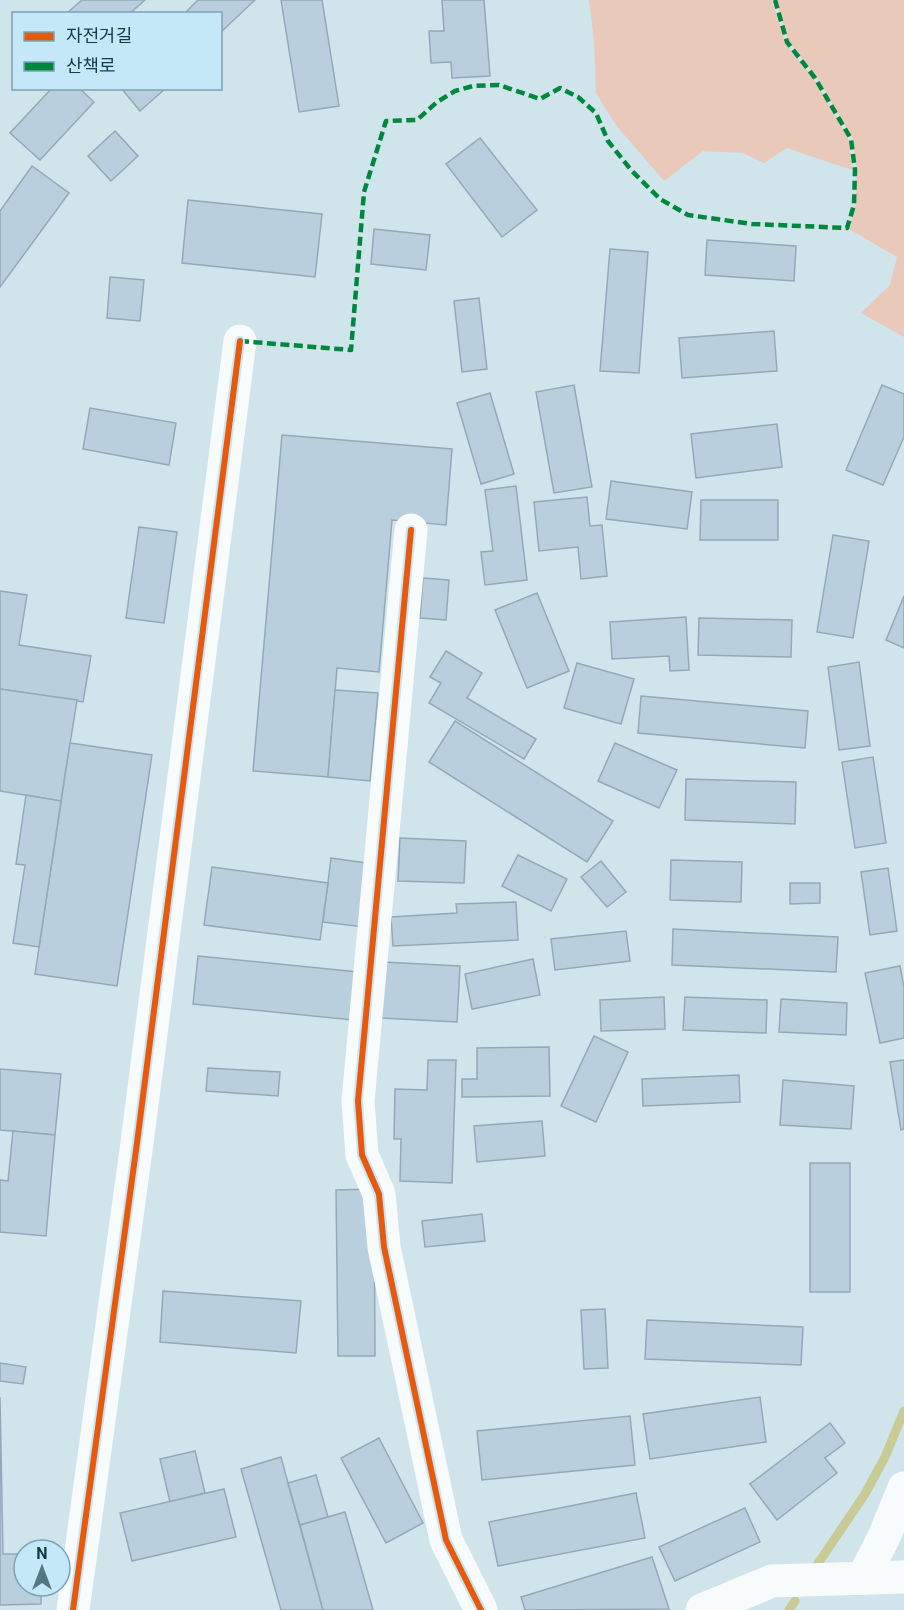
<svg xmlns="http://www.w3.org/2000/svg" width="904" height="1610" viewBox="0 0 904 1610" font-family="Roboto,'Noto Sans KR',sans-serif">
<rect width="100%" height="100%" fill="#d0e4ec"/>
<g fill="#e8c9ba">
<path d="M589,0h183l13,43 29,36 35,61 3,30 -65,-22 -23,15 -21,-10 -40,-2 -39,30 -49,-57 -19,-31 -2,-53z"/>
<path d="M776,0h128v337l-43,-24 29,-28 7,-28 -48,-28 6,-23 2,-36 -4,-31 -36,-62 -29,-36z"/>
</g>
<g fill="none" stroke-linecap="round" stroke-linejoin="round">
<g stroke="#c8cb94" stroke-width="9">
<path d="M815,1568l50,-74 20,-37 19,-46"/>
<path d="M789,1610l6,-9"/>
</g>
</g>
<g fill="#bacfdd" stroke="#94a9b7" stroke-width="1.5">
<path d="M82,0h63l-16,14h-63z"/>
<path d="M198,0h57l-35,33v-19h-36z"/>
<path d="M281,0h41l17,106 -40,6z"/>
<path d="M442,0h42l6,76 -38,2 -1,-16 -20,1 -2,-32h15z"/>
<path d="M52,88h27l15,14 -54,58 -30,-27z"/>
<path d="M121,88h45l-26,23z"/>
<path d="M115,131l23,25 -27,25 -23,-25z"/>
<path d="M480,138l57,72 -35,27 -56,-73z"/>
<path d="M32,166l37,27 -69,94v-76z"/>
<path d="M188,200l134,14 -7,63 -133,-14z"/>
<path d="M374,229l56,6 -4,35 -55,-6z"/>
<path d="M707,240l89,6 -2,35 -89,-6z"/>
<path d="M610,249l38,3 -9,121 -39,-2z"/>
<path d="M110,277l34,3 -4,41 -33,-3z"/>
<path d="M479,298l8,71 -25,3 -8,-71z"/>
<path d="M774,331l3,40 -95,7 -3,-40z"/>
<path d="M574,385l18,102 -38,6 -18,-101z"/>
<path d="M882,385l22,9v43l-21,48 -37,-15z"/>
<path d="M490,393l24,81 -33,10 -24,-81z"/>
<path d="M90,408l86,15 -7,42 -86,-16z"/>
<path d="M777,424l5,43 -86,11 -5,-44z"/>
<path d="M282,435l170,14 -6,76 -54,-5 -13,152 -42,-4 -9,109 -75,-6z"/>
<path d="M611,481l81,11 -5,37 -81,-10z"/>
<path d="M516,486l11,94 -42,5 -4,-33 12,-1 -8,-61z"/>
<path d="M587,497l3,29 12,-1 5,51 -26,3 -3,-32 -39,4 -5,-49z"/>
<path d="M701,500h77v40h-78z"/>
<path d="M139,527l38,5 -13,91 -38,-5z"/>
<path d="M833,535l36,6 -16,97 -36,-6z"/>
<path d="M423,578l26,2 -3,40 -26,-2z"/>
<path d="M0,591l27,4 -8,50 72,11 -8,46 -83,-13z"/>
<path d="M537,593l32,78 -42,17 -32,-78z"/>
<path d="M904,596v52l-18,-8z"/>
<path d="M686,617l3,53 -19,1 -1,-15 -57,3 -2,-37z"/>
<path d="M699,618l93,2 -1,37 -93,-2z"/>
<path d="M446,651l36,22 -15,25 69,41 -12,20 -95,-56 12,-20 -11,-6z"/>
<path d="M859,662l11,84 -31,4 -11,-83z"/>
<path d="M577,663l57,16 -13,45 -57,-16z"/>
<path d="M0,689l77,11 -16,101 -61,-10z"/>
<path d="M335,690l43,3 -8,88 -42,-4z"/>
<path d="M641,696l167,15 -3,37 -167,-15z"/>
<path d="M455,721l158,100 -26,41 -158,-100z"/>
<path d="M70,743l82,12 -35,231 -82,-12z"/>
<path d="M615,743l62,27 -18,38 -61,-27z"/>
<path d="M873,757l13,86 -31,5 -13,-86z"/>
<path d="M686,779l110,3 -1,42 -110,-4z"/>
<path d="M26,795l35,6 -22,146 -26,-4 12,-78 -9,-1z"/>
<path d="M400,838l66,3 -2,42 -66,-2z"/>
<path d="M518,855l49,24 -16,32 -49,-25z"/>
<path d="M331,858l42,6 -9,63 -41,-5z"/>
<path d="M671,860l71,2 -1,40 -71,-2z"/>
<path d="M601,861l25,31 -19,15 -26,-30z"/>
<path d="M212,867l116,16 -8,57 -116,-15z"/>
<path d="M888,868l9,63 -27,4 -9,-63z"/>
<path d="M790,883h30v20l-30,1z"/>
<path d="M516,902l2,38 -125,6 -2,-29 66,-4 -1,-9z"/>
<path d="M673,929l165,8 -2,35 -164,-7z"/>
<path d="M626,931l4,30 -75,9 -4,-31z"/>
<path d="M198,956l160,16 -5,48 -160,-16z"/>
<path d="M533,959l7,36 -68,14 -7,-35z"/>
<path d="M383,962l77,4 -3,56 -76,-4z"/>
<path d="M900,966l4,22v50l-24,5 -15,-70z"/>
<path d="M664,997l1,32 -64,2 -1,-31z"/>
<path d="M685,997l82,3 -1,33 -83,-3z"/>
<path d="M781,999l66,4 -1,32 -67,-3z"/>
<path d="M594,1036l34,16 -32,70 -35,-16z"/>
<path d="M549,1047l1,49 -88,1v-18h15v-31z"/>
<path d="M428,1060h28l-4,123 -52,-2 1,-42h-7l1,-50 32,1z"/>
<path d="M904,1060v69l-3,1 -11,-68z"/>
<path d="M208,1068l72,4 -2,24 -72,-5z"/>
<path d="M0,1069l61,5 -6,61 -55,-5z"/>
<path d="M739,1075l1,27 -97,4 -1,-27z"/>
<path d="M783,1080l71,6 -3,43 -71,-4z"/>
<path d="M542,1121l3,35 -68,6 -3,-36z"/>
<path d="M13,1131l42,4 -9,101 -46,-4v-52l8,1z"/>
<rect x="810" y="1163" width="40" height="129"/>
<path d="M374,1189l1,167h-37l-2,-166z"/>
<path d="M482,1214l3,27 -60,6 -3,-26z"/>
<path d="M163,1291l138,10 -5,52 -136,-11z"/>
<path d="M605,1309l3,59 -24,1 -3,-59z"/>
<path d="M647,1320l156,7 -2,38 -156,-6z"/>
<path d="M0,1363l26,4 -3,17 -23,-3z"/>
<path d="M0,1397l3,157h21v32h17v18l-41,1z"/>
<path d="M760,1397l6,45 -116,17 -7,-45z"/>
<path d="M630,1416l5,49 -153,15 -5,-49z"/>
<path d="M830,1423l15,20 -20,15 12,15 -60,47 -27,-36z"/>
<path d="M379,1438l44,85 -37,20 -45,-85z"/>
<path d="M195,1451l10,42 -35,9 -10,-43z"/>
<path d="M281,1457l7,26 35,127h-42l-40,-141z"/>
<path d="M316,1475l12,42 -28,8 -12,-42z"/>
<path d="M224,1489l12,48 -104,24 -12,-48z"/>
<path d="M636,1493l9,45 -147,28 -9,-44z"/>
<path d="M745,1508l15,34 -85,39 -16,-34z"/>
<path d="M345,1512l28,98h-50l-23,-85z"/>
<path d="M652,1557l17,52 -144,1 -4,-13z"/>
</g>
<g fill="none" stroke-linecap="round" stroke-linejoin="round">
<g stroke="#f8fbfc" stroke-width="33">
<path d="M411,530l-53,571 4,54 17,39 5,53 62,293 35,70"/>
<path d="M863,1578l20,-39 21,-51"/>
<path d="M73,1610l64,-467 103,-802"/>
<path d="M702,1610l70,-29 132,-4"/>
</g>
<path stroke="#00873e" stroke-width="4.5" stroke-dasharray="9 4.5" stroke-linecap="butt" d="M240,341l111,9 13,-158 22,-71 31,-1 20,-18 18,-11 18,-5 26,-1 41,14 20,-11 18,9 18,16 12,28 23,29 29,29 28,16 64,9 95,4 7,-23 1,-35 -4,-31 -36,-61 -28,-36 -12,-42"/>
<g stroke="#c4e8f8" stroke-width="10">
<g id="cycleway">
<path d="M411,530l-53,571 4,54 17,39 5,53 62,293 35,70"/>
<path d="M73,1610l64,-467 103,-802"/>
</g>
</g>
<use href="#cycleway" stroke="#e8590c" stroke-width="6"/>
</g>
<rect x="12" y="12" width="210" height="78" fill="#c4e8f8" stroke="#7ca3b3" stroke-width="1.5"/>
<rect x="24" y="32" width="30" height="9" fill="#e8590c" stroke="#7ca3b3" stroke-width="1.5"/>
<text x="66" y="42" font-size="18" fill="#0f3c4b">자전거길</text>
<rect x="24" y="62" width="30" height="9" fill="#00873e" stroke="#7ca3b3" stroke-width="1.5"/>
<text x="66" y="72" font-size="18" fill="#0f3c4b">산책로</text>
<g transform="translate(42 1568)"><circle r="28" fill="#c4e8f8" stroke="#7ca3b3" stroke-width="1.5"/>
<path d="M0-4.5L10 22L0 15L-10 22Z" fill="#537783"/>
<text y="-9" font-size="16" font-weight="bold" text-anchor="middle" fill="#0f3c4b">N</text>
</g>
</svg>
